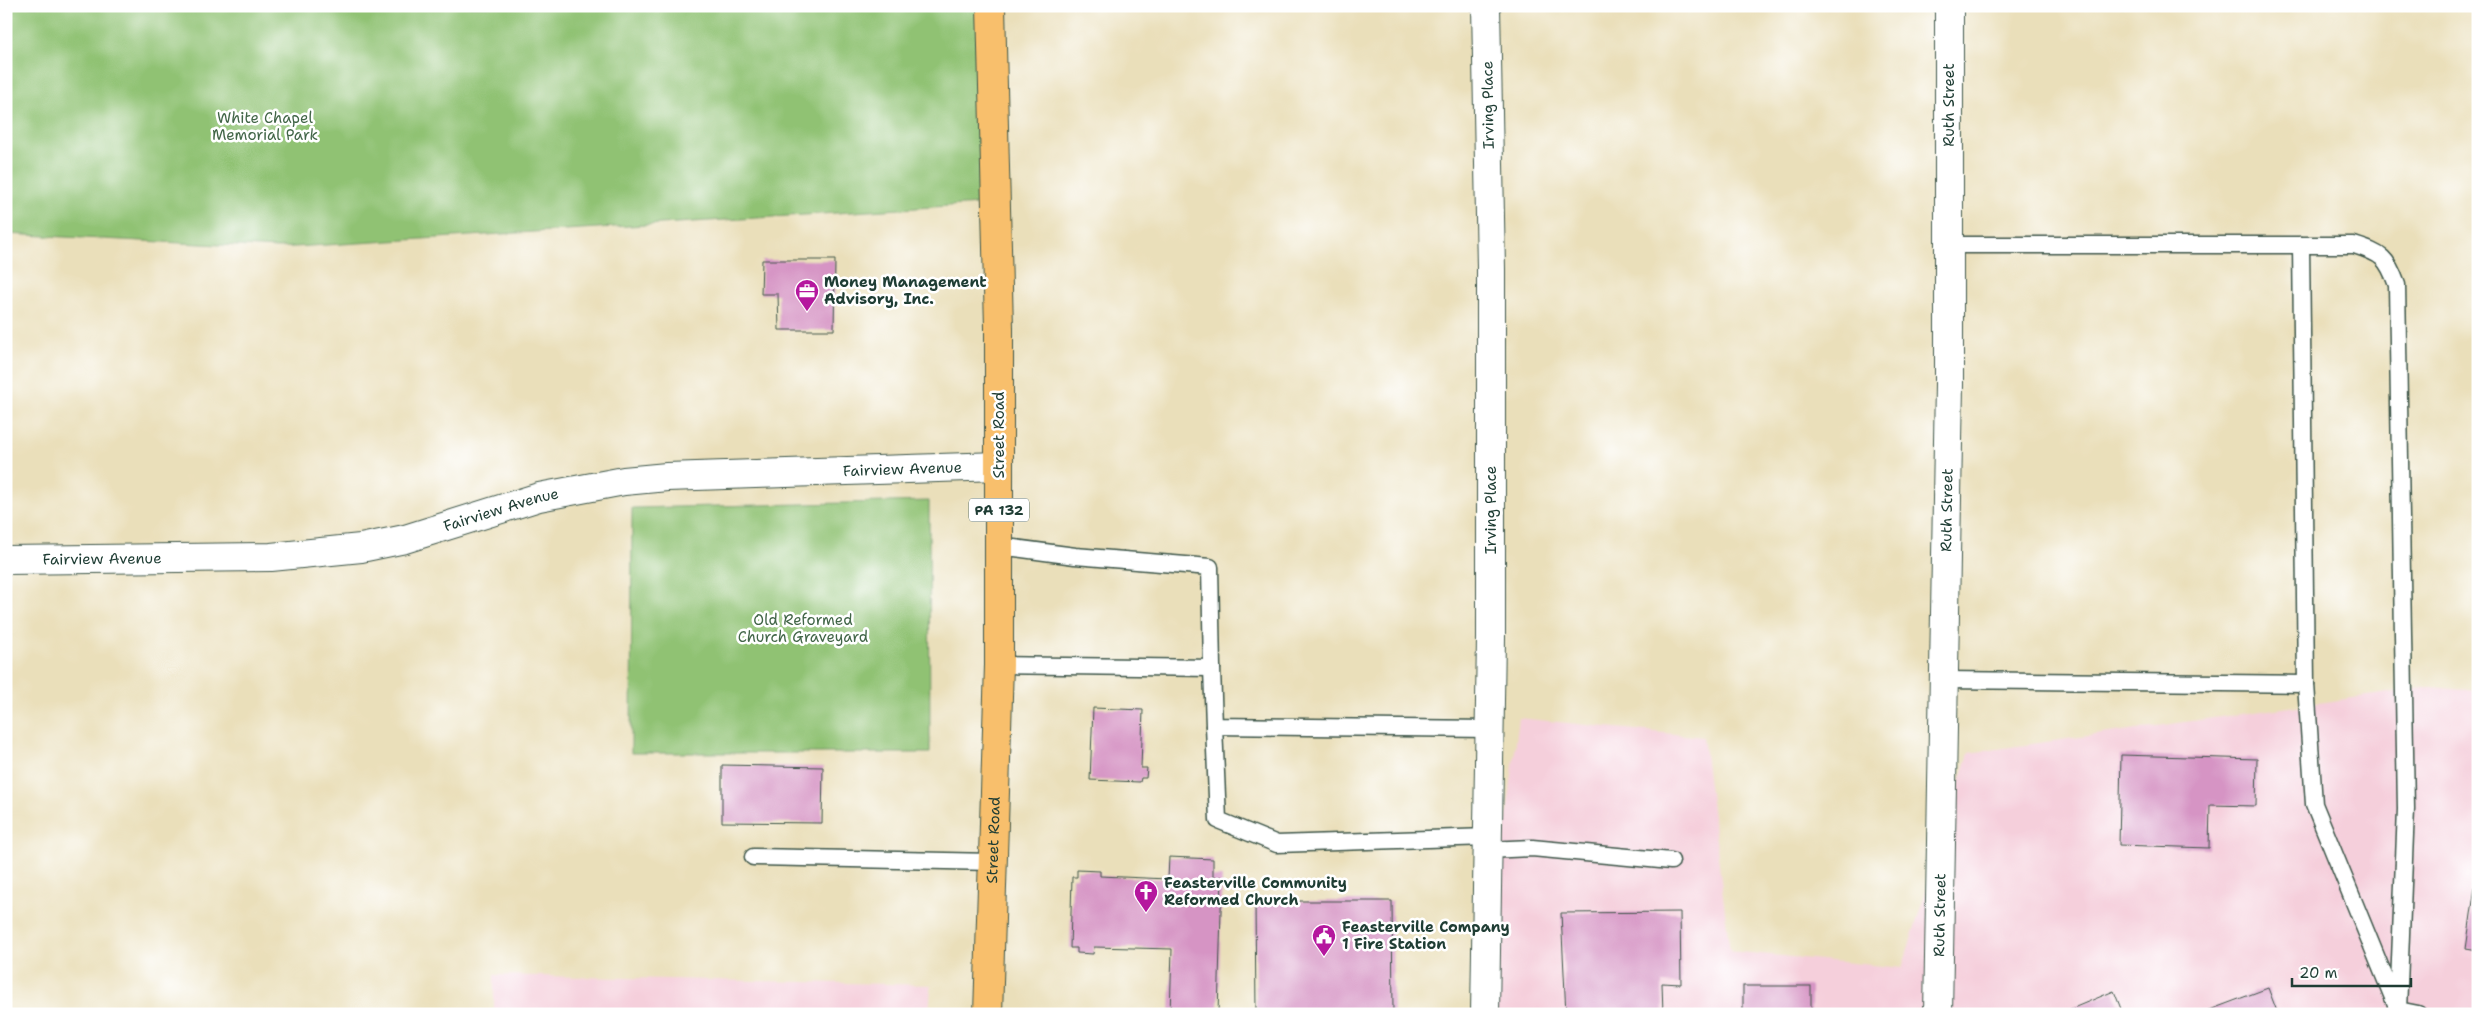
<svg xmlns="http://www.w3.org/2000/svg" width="2484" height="1020" viewBox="0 0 2484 1020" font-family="'Shantell Sans',sans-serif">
<rect width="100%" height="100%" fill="#fff"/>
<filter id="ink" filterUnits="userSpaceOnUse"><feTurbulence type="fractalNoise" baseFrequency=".02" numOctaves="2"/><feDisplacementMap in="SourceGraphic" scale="10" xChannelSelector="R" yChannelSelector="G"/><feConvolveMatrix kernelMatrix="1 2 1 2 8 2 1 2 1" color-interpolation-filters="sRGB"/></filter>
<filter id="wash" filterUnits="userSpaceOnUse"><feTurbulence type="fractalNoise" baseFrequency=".0096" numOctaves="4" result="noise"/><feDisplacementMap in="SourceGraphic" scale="20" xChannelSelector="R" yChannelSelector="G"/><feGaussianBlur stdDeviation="1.12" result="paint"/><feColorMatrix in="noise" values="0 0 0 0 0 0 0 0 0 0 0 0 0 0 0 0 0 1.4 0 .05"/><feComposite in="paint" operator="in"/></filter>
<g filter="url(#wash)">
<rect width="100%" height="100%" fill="#eadfba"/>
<g fill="#f5cfdb">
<path d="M2430,687l48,4v323h-996l37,-296 184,19 27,214 172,17 67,-215z"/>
<path d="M494,975l437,10 -2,29h-435z"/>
</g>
<g fill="#90c273" stroke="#588054">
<path d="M6,6h987l3,197 -718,45 -272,-14z"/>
<path d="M929,501l1,252h-299l1,-245z"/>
</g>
<g id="blocks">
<g fill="#d694c4">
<path d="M762,260h73l-1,70h-55l-1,-36h-17z"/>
<path d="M1093,708l50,2 -2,58h6l-1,10h-5l-1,4 -50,-2z"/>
<path d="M2121,755l136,4 -1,47 -46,-1 -1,43 -90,-3z"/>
<path d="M722,765l101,2 -1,56 -100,-1z"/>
<path d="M1169,857l44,2v18h9l-4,137h-48l2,-65 -78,-2 -1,7 -16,-1v-5h-7l2,-71h5v-7l23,1v5l68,3z"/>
<path d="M2477,873h1v78l-12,-2z"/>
<path d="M1255,901h137l1,113h-137z"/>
<path d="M1680,912l1,72 -19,-1 1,31h-97l-5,-101z"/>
<rect x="1743" y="986" width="68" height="28"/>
<path d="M2268,988l10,26h-70l-1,-3z"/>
<path d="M2114,991l9,23h-64z"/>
</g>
</g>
</g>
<g filter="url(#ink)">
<use href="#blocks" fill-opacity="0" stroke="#3d5548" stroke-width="1"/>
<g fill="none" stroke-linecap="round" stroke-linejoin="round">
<g stroke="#3d5548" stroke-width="19">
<g id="service">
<path d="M1949,245h405c28,9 33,12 43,40l9,524 -8,201"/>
<path d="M999,546l76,10 135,11 2,101 -213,-3"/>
<path d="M1212,668l2,58 276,3"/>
<path d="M1944,680l362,4 -5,-439"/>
<path d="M2306,684l8,120 82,201"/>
<path d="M1214,726l4,94 59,24 211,-7"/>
<path d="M1487,850l45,-2 139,13"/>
<path d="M753,857l240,5"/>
<path d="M2398,1010l20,4"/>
</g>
</g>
<g stroke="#3d5548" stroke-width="30">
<g id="minor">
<path id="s1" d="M6,560l265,-3 90,-9 44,-9 134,-42 85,-16 43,-4 332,-11"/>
<path d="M1485,1014l6,-376v-369l-5,-263"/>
<path id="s2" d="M1938,1014l11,-630v-378"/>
</g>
</g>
<g stroke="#3d5548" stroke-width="30">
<g id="primary">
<path id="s3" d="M988,1014l11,-349v-337l-8,-322"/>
</g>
</g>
<use href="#service" stroke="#fff" stroke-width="16"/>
<use href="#minor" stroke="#fff" stroke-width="28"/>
<use href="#primary" stroke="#f8bf6c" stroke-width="28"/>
</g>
</g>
<defs>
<g id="office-pin" transform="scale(1.25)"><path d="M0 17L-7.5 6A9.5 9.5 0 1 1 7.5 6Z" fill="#b5179e" stroke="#fff"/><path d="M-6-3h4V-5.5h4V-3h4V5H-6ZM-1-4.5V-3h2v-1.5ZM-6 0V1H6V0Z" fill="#fff"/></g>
<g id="church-pin" transform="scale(1.25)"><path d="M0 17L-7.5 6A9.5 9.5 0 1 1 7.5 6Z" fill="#b5179e" stroke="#fff"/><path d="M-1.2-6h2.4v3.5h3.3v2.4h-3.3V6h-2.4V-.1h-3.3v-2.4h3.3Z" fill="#fff"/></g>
<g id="civic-pin" transform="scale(1.25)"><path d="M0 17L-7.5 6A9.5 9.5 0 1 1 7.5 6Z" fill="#b5179e" stroke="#fff"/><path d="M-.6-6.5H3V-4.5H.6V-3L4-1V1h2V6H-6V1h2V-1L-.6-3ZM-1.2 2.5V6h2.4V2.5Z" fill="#fff"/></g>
</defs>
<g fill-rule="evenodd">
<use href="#office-pin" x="807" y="291"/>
<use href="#church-pin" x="1146" y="892"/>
<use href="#civic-pin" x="1324" y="936"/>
</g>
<g text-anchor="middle" stroke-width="5" stroke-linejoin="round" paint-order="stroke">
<rect fill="#fff" stroke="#627771" stroke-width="1" x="969" y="498.5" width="60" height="23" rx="4"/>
<g font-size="14" font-weight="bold" fill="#1f3d34">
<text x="999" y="515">PA 132</text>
</g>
<g font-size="15" fill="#1f3d34" stroke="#fff">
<text transform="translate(1488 105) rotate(-91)" y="5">Irving Place</text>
<text transform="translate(1949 105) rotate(-90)" y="5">Ruth Street</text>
<text transform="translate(999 435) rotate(-90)" y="5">Street Road</text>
<text dy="5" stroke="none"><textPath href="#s1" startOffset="906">Fairview Avenue</textPath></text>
<text transform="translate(1491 510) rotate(-90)" y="5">Irving Place</text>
<text dy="5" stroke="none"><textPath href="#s2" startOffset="504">Ruth Street</textPath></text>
<text dy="5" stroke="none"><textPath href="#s1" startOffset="501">Fairview Avenue</textPath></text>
<text dy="5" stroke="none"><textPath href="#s1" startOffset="96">Fairview Avenue</textPath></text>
<text dy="5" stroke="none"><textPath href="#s3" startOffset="174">Street Road</textPath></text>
<text dy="5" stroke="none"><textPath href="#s2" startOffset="99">Ruth Street</textPath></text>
</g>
<g font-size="15" fill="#416547" stroke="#fff">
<text x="265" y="123">White Chapel<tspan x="265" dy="17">Memorial Park</tspan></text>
<text x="803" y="625">Old Reformed<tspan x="803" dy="17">Church Graveyard</tspan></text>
</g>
<g font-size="15" font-weight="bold" fill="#1f3d34" stroke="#fff" text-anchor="start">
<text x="824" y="287">Money Management<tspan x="824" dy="17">Advisory, Inc.</tspan></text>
<text x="1164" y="888">Feasterville Community<tspan x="1164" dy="17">Reformed Church</tspan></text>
<text x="1342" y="932">Feasterville Company<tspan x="1342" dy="17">1 Fire Station</tspan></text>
</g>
</g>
<rect width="2484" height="1020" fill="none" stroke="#fff" stroke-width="25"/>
<path d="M2292 978v8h119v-8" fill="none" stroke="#1f3d34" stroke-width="2.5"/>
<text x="2299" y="978" font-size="15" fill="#1f3d34" stroke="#ffffff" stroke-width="4" paint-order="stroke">20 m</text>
</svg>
